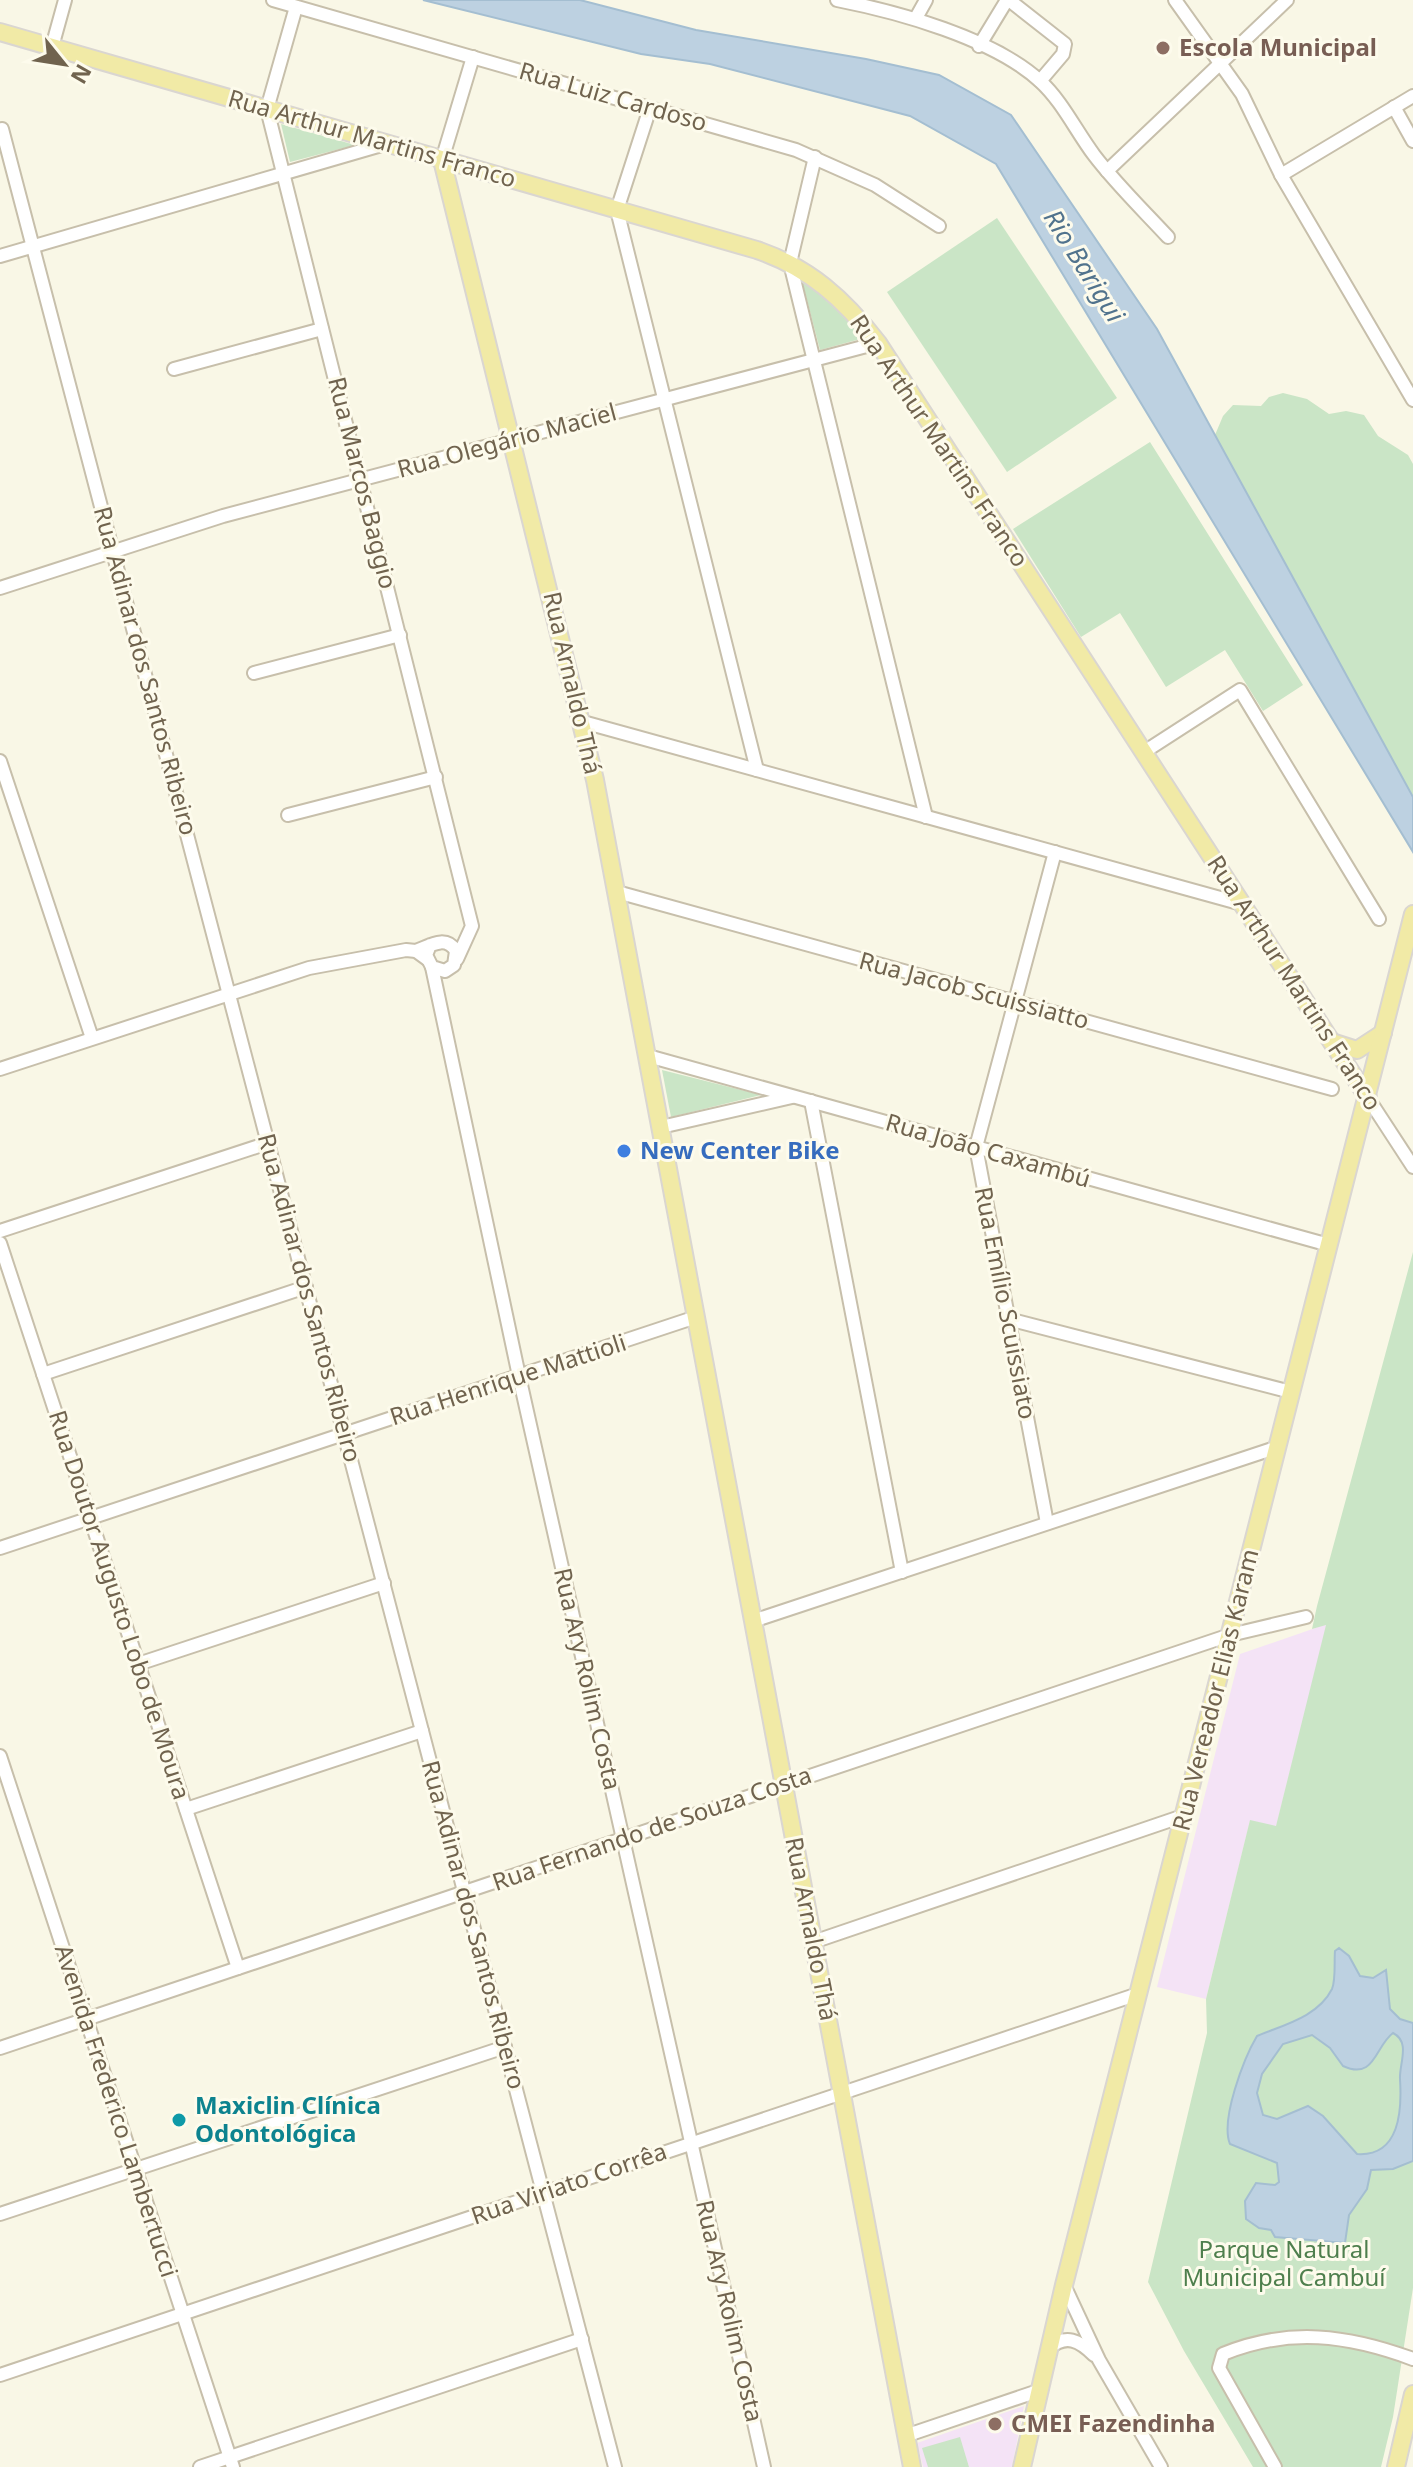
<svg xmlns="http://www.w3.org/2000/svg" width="1413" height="2467" viewBox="0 0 1413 2467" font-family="'Noto Sans',sans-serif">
<rect width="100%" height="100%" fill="#f9f7e6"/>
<g fill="#f4e3f6">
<path d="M1327,1624l-51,203 -26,-6 -44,178 -49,-12 83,-333z"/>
<path d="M1024,2406l-12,61h-89l-6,-24z"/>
</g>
<g fill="#cae5c6">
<path d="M281,124l74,21 -65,17z"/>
<path d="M997,218l120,180 -110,74 -120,-180z"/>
<path d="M801,277l46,39 17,22 -44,12z"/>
<path d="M1283,393l24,6 22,15 17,-3 18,4 14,21 30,19 5,9v333l-198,-362 8,-19 10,-11 28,1 8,-9z"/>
<path d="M1150,442l153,243 -40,26 -38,-61 -59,37 -46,-74 -39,24 -68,-108z"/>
<path d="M662,1070l99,25 -90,22z"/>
<path d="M1413,1252v1036l-20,129 -12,50h-128l-69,-116 -36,-69 59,-249 -1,-34 44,-179 26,6 50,-201 -14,4 5,-23z"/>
<path d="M960,2437l9,30h-41l-6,-19z"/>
</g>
<g fill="#bdd1e1" stroke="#a4bed1" stroke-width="2" fill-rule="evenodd">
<path d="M423,0h157l116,30 170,29 73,16 72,40 146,214 256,468v55l-417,-688 -86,-48 -200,-52 -69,-10z"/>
<path d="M1339,1948l10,8 11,20 13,2 13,-8 4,39 10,10 13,4v138l-20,8 -22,1 -4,19 -18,26 -4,28 -70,-6 -4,-7 -12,-2 -13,-9 -1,-18 11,-18 19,2 4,-3 -2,-19 -47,-19c-10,-24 14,-86 27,-108 26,-11 61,-19 75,-47 4,-9 2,-28 3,-38zM1393,2033c18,9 6,31 7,46 2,31 0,78 -43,75l-34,-38 -15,-10 -31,13 -14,-4 -6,-22 5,-19 21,-30 29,-9 18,13 13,18c32,15 32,-20 50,-33z"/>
</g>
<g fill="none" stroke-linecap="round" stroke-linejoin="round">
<g stroke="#c7bfab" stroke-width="16">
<g id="minor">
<path d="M273,0l523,150 79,35 64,41"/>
<path d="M837,0c61,12 156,38 203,81 22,20 36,50 54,74 22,29 49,55 74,82"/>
<path d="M1009,0l56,44 -2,10 -23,27"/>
<path d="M1175,0l67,94 39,81 132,225"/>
<path d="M296,7l-29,102 205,817 -15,33"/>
<path d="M916,18l10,-18"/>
<path d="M979,46l28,-46"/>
<path d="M52,47l13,-47"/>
<path d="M1394,107l19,34"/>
<path d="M650,108l-33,102 140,560"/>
<path d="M2,129l613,2338"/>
<path d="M815,157l-25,106 136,554"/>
<path d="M442,160l31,-103"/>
<path d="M1107,171l180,-171"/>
<path d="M1281,175l132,-79"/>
<path d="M0,256l385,-112"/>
<path d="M174,369l148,-40"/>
<path d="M0,588l223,-72 655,-173"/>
<path d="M254,673l146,-38"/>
<path d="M583,722l659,182"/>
<path d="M1144,752l96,-62 139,229"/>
<path d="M0,761l92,277"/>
<path d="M288,815l148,-38"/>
<path d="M617,892l715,197"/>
<path d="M416,951c15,-6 30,-16 40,0l-2,14 -9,6 -13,-4 -6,-12 4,-10"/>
<path d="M432,967l87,409 245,1091"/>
<path d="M648,1056l681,189"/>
<path d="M0,1069l309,-101 97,-18 10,1 11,8"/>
<path d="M1368,1098l45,69"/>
<path d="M811,1101l91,471"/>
<path d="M661,1127l131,-30"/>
<path d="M0,1231l268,-88"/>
<path d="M0,1243l238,725"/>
<path d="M1008,1319l283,73"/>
<path d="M43,1374l263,-87"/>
<path d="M1047,1523l-71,-376 79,-295"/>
<path d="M0,1548l696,-231"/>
<path d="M753,1621l525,-174"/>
<path d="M138,1664l246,-81"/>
<path d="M0,1756l233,711"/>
<path d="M186,1809l236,-78"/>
<path d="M813,1942l370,-126"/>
<path d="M0,2048l1230,-413 76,-18"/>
<path d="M0,2214l505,-167"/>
<path d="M1064,2285l35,75 62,107"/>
<path d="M1049,2348c17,-14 30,-8 45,7"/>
<path d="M0,2375l1138,-381"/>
<path d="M905,2436l133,-45"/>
<path d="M200,2467l382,-128"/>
<path d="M1275,2467l-56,-99 4,-14c66,-27 125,-19 190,5"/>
</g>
</g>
<g stroke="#dad6d1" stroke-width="20">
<g id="major">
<path d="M0,32l757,218c53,18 87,49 121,93l490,755"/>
<path d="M442,160l153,620 317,1687"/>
<path d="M1332,1042l25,8 26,-17"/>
<path d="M1022,2467l42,-182 349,-1371"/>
<path d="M1396,2467l17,-73"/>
</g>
</g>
<use href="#minor" stroke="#fff" stroke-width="12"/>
<use href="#major" stroke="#f1eaa6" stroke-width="16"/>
</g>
<g fill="#8d6e63" stroke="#fdfbec" stroke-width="3">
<circle cx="1163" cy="48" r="8"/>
<circle cx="995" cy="2424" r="8"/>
</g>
<circle fill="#3f7fe0" stroke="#fdfbec" stroke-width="3" cx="624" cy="1151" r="8"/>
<circle fill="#0f9aa8" stroke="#fdfbec" stroke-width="3" cx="179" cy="2120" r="8"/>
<g text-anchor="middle" stroke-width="6" stroke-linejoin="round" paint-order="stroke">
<g font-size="24" font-weight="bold" fill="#785e54" stroke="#fdfbec" text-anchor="start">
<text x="1179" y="56">Escola Municipal</text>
<text x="1011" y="2432">CMEI Fazendinha</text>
</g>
<g font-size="24" fill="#70634e" stroke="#fdfbec">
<text transform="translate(613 97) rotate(16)" y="8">Rua Luiz Cardoso</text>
<text transform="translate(372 139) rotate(16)" y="8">Rua Arthur Martins Franco</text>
<text transform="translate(507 441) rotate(-15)" y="8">Rua Olegário Maciel</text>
<text transform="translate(939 441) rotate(56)" y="8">Rua Arthur Martins Franco</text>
<text transform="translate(362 483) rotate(76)" y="8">Rua Marcos Baggio</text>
<text transform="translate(145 671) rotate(75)" y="8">Rua Adinar dos Santos Ribeiro</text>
<text transform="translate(572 683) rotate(77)" y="8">Rua Arnaldo Thá</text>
<text transform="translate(1294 983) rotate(57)" y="8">Rua Arthur Martins Franco</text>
<text transform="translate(974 991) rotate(15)" y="8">Rua Jacob Scuissiatto</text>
<text transform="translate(988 1151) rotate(16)" y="8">Rua João Caxambú</text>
<text transform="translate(309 1298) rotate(75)" y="8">Rua Adinar dos Santos Ribeiro</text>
<text transform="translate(1005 1303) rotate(79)" y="8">Rua Emílio Scuissiato</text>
<text transform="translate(508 1380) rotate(-18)" y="8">Rua Henrique Mattioli</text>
<text transform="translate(119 1605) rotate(72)" y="8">Rua Doutor Augusto Lobo de Moura</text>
<text transform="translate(587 1679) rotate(77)" y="8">Rua Ary Rolim Costa</text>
<text transform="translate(1216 1690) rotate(-76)" y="8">Rua Vereador Elias Karam</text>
<text transform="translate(652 1829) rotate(-19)" y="8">Rua Fernando de Souza Costa</text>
<text transform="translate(473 1925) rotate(75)" y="8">Rua Adinar dos Santos Ribeiro</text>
<text transform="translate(811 1929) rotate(79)" y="8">Rua Arnaldo Thá</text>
<text transform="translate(116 2111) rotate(72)" y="8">Avenida Frederico Lambertucci</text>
<text transform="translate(569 2184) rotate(-19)" y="8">Rua Viriato Corrêa</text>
<text transform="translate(729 2311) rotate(77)" y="8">Rua Ary Rolim Costa</text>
</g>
<g font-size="24" font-weight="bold" fill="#366cbe" stroke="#fdfbec" text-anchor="start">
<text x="640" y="1159">New Center Bike</text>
</g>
<g font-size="24" font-weight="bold" fill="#0d838f" stroke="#fdfbec" text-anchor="start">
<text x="195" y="2114">Maxiclin Clínica<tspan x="195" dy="28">Odontológica</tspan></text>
</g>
<g font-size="24" fill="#4e7f4d" stroke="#fdfbec">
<text x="1284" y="2258">Parque Natural<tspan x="1284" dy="28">Municipal Cambuí</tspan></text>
</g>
<g font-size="26" font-style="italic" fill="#51738d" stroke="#fdfbec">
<text transform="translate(1084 266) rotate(58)" y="9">Rio Barigui</text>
</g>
</g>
<g transform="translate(64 64) rotate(120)" stroke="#fdfbec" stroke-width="6" paint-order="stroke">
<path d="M0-6L14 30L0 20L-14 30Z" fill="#70634e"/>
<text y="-12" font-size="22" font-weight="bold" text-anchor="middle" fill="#70634e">N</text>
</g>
</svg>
